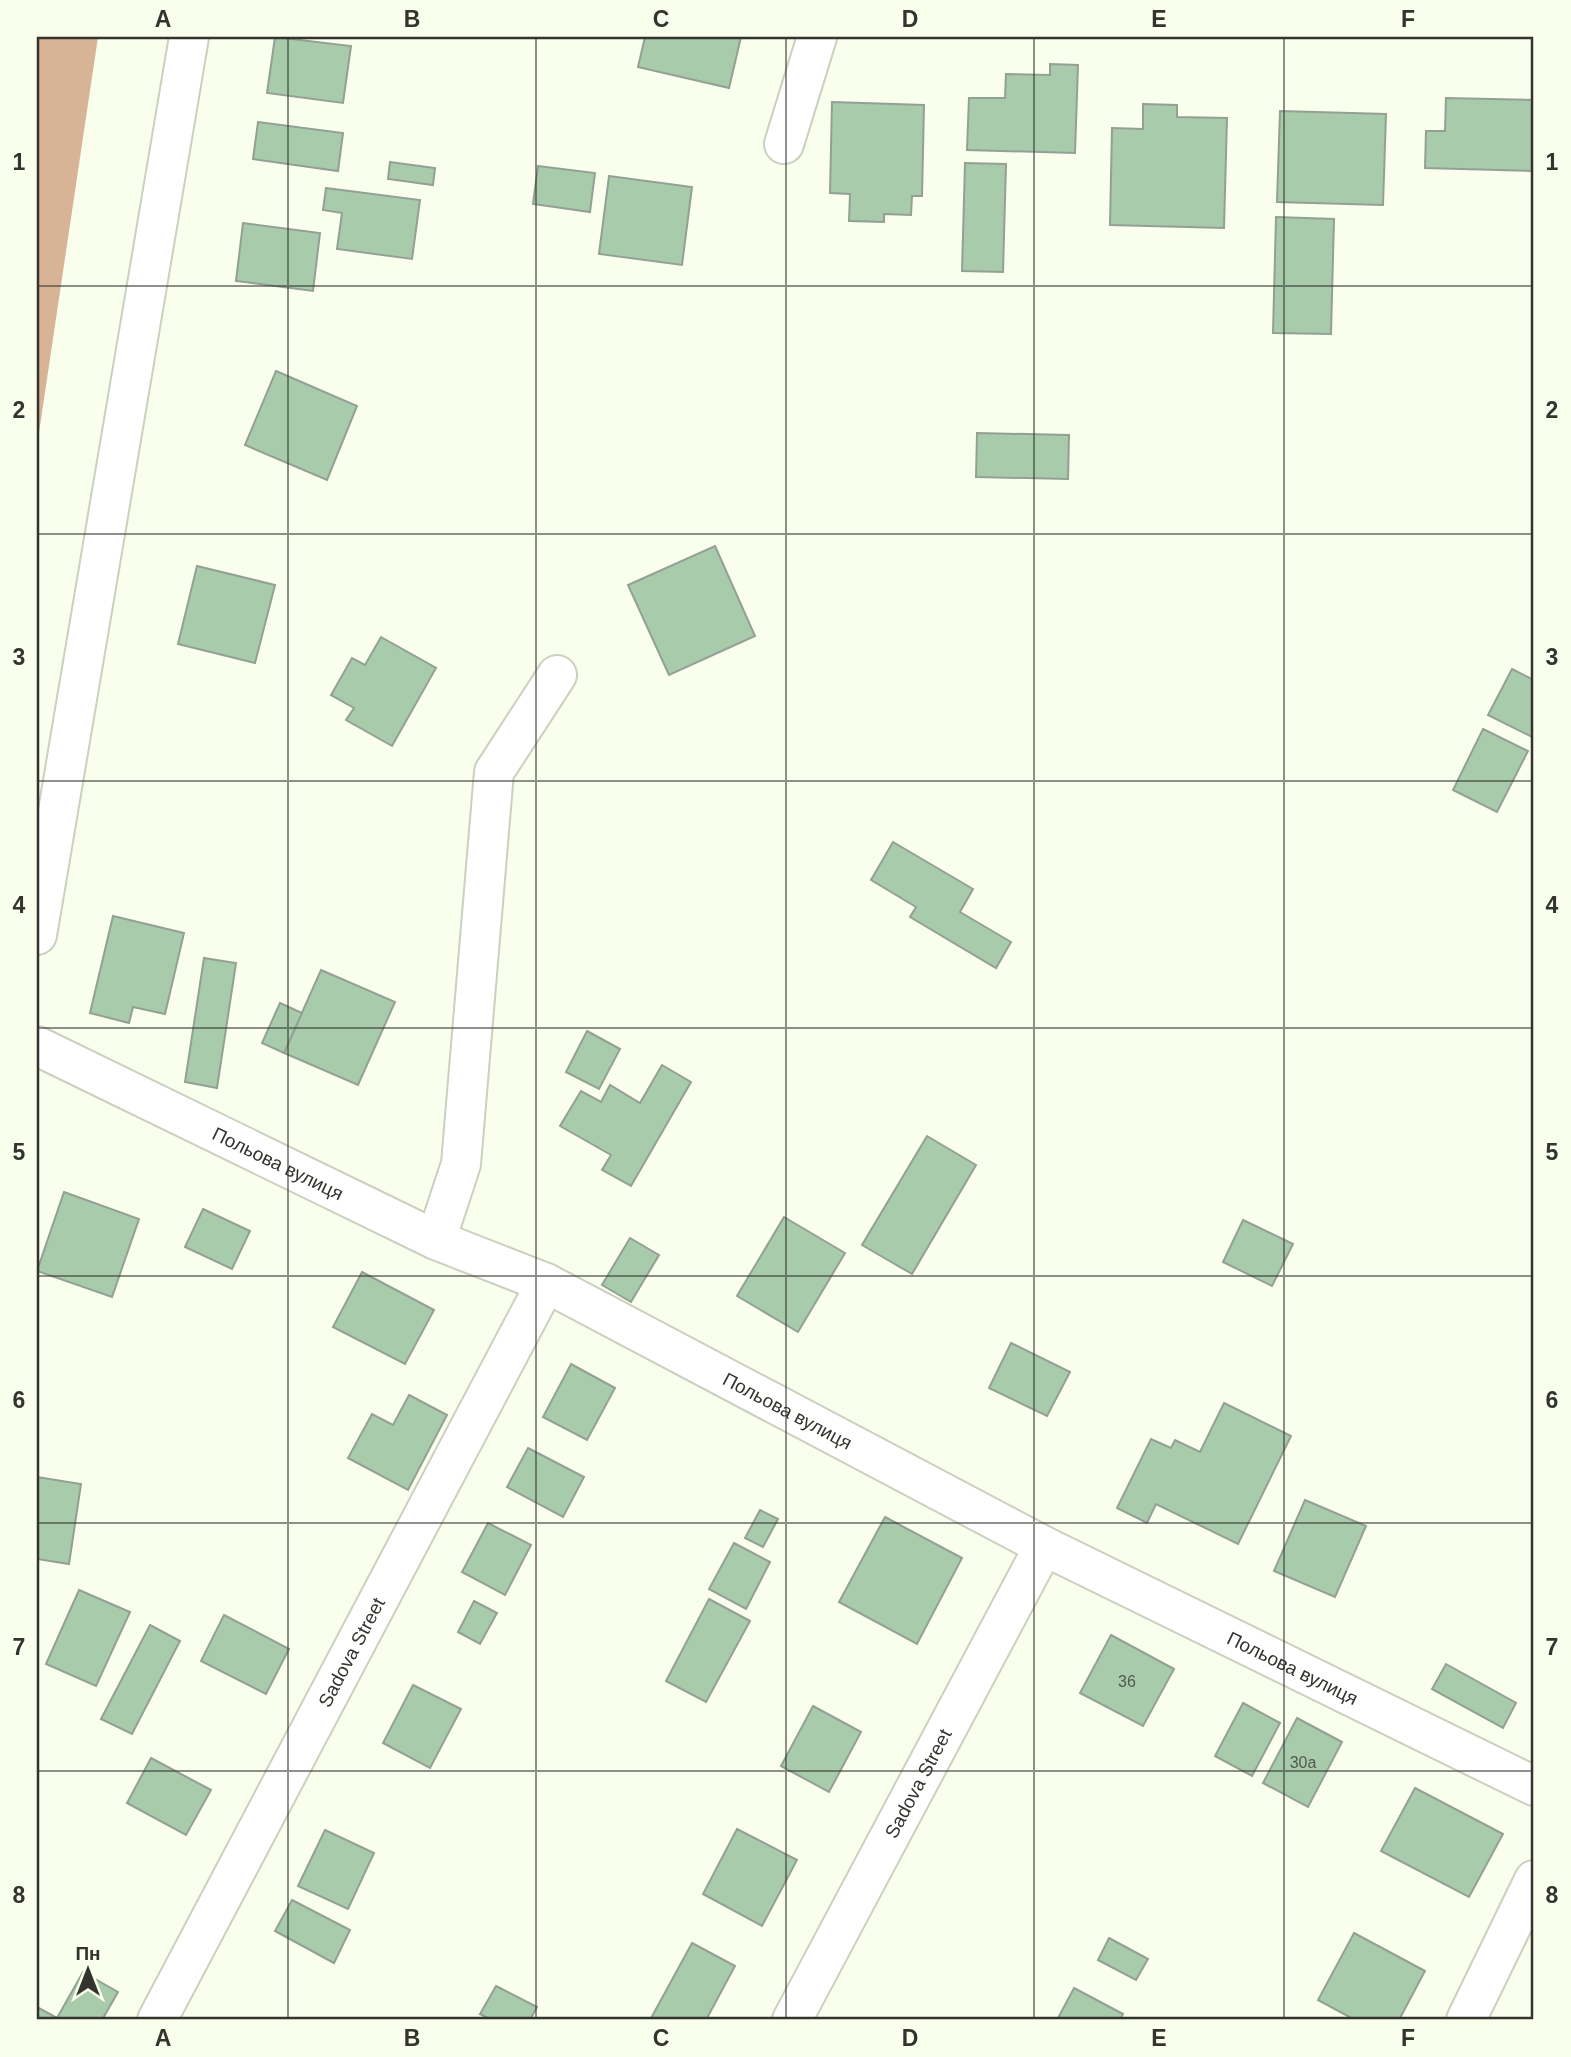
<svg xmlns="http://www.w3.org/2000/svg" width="1571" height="2057" viewBox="0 0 1571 2057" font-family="Helvetica,sans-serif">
<rect width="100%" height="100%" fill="#f9feed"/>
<path fill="#d8b497" d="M37,37h61l-61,409z"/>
<g fill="#a8cbac" stroke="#93a094" stroke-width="2">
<path d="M275,37l76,9 -8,57 -76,-10z"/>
<path d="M645,37h96l-12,51 -91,-21z"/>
<path d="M1050,64l28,1 -3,88 -108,-3 2,-52h36l1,-24 44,1z"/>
<path d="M1446,98l88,2v71l-109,-3 1,-37h19z"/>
<path d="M832,102l92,3 -2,91h-10l-1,19 -27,-1v8l-35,-1 1,-27 -20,-1z"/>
<path d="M1143,104l34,1v12l50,1 -3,110 -114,-3 2,-97 31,1z"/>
<path d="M1280,111l106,3 -3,91 -106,-3z"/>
<path d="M258,122l85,11 -5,38 -85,-12z"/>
<path d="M390,162l45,6 -2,17 -45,-6z"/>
<path d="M965,163l41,1 -3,108 -41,-1z"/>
<path d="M538,166l57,7 -5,39 -57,-8z"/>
<path d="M609,176l83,11 -10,78 -83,-11z"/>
<path d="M326,188l94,12 -8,59 -75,-10 5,-36 -19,-3z"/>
<path d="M1276,217l58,2 -3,115 -58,-1z"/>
<path d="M243,223l77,10 -7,58 -77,-10z"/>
<path d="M276,371l81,35 -30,74 -82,-35z"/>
<path d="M977,433l92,2 -1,44 -92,-2z"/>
<path d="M715,546l40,90 -86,39 -41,-90z"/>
<path d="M197,566l78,19 -20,78 -77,-19z"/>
<path d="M381,637l55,31 -44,78 -46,-26 8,-12 -23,-13 21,-37 13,7z"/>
<path d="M1512,669l22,11v58l-46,-23z"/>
<path d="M1483,729l45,22 -31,61 -44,-22z"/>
<path d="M893,842l80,47 -13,23 51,30 -15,26 -86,-51 6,-10 -45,-27z"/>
<path d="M113,916l71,17 -19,81 -32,-7 -4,16 -39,-10z"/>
<path d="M204,958l32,5 -19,125 -32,-6z"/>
<path d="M321,970l74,32 -37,83 -74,-32z"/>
<path d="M280,1003l22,10 -18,40 -22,-10z"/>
<path d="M587,1031l33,18 -21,40 -33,-17z"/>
<path d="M662,1065l29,17 -60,104 -29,-16 9,-15 -51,-29 21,-35 20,11 9,-17 30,18z"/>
<path d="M927,1136l49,29 -64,109 -50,-29z"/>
<path d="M64,1192l75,27 -27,78 -75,-26z"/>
<path d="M203,1209l47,22 -18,38 -47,-22z"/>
<path d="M784,1217l61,36 -47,79 -61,-36z"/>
<path d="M1243,1220l50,24 -21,42 -49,-24z"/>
<path d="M630,1238l29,17 -28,47 -29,-17z"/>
<path d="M362,1272l72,38 -29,54 -72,-37z"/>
<path d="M1011,1343l59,29 -23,44 -58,-28z"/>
<path d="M571,1364l44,24 -28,52 -44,-23z"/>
<path d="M409,1395l38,20 -39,75 -60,-32 24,-44 21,11z"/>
<path d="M1224,1403l67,33 -53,108 -82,-40 -9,19 -30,-15 34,-69 20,9 4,-8 25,12z"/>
<path d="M528,1448l56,29 -21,40 -56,-30z"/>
<path d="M37,1477l44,7 -12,80 -32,-5z"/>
<path d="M1305,1500l61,26 -31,71 -61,-26z"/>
<path d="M760,1510l18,9 -15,28 -18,-9z"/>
<path d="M885,1517l77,41 -45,86 -78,-42z"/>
<path d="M488,1523l43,22 -26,50 -43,-23z"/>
<path d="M734,1543l36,19 -24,47 -37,-20z"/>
<path d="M79,1590l51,22 -34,74 -50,-22z"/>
<path d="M709,1599l41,22 -44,81 -40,-21z"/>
<path d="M474,1601l23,12 -17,31 -22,-12z"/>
<path d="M224,1615l65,34 -23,45 -65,-33z"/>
<path d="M150,1625l30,16 -48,93 -31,-15z"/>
<path d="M1111,1635l63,34 -31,57 -63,-33z"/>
<path d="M1446,1664l70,39 -13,25 -71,-39z"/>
<path d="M413,1685l48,24 -31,59 -47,-25z"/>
<path d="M1243,1703l37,20 -28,53 -37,-20z"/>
<path d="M813,1706l48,26 -32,60 -48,-26z"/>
<path d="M1297,1718l45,24 -34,65 -45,-24z"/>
<path d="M151,1758l60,32 -25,45 -59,-32z"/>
<path d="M1415,1788l88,46 -34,63 -88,-46z"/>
<path d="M737,1829l60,31 -35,66 -59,-32z"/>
<path d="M325,1830l49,23 -26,56 -50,-23z"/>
<path d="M292,1900l58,30 -16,33 -59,-32z"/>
<path d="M1354,1933l71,38 -26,49h-44l-37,-20z"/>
<path d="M1109,1938l39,21 -12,21 -38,-20z"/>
<path d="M692,1943l43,23 -29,54h-56z"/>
<path d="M83,1972l35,20 -16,28h-65v-13l20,11z"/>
<path d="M496,1986l41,21 -7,13h-38l-12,-6z"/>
<path d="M1074,1988l49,26 -3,6h-63z"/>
</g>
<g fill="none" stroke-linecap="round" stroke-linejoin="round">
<g stroke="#ccd0bf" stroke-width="42">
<g id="minor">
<path d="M784,144l33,-107"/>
<path d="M37,935l152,-898"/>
<path id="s1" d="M37,1046l399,194 110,43 498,263 490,240"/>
<path d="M436,1240l25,-76 33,-392 63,-97"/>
<path id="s2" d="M157,2020l389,-737"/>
<path id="s3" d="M792,2020l252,-474"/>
<path d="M1466,2020l68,-140"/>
</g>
</g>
<use href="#minor" stroke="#fff" stroke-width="38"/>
</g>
<path fill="none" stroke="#33342e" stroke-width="2" stroke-opacity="0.55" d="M288,37v1983M536,37v1983M786,37v1983M1034,37v1983M1284,37v1983M37,286h1497M37,534h1497M37,781h1497M37,1028h1497M37,1276h1497M37,1523h1497M37,1771h1497"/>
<g text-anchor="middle" stroke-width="5" stroke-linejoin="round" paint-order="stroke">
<g font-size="16" fill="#505a4e">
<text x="1127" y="1687">36</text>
<text x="1303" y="1768">30а</text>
</g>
<g font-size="19" fill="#33342e" stroke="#f9feed">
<text dy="7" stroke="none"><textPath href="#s1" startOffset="268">Польова вулиця</textPath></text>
<text dy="7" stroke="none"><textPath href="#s1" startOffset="835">Польова вулиця</textPath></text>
<text dy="7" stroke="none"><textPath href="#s2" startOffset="416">Sadova Street</textPath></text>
<text dy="7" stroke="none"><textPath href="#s1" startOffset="1402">Польова вулиця</textPath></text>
<text dy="7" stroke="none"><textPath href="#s3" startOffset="268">Sadova Street</textPath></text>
</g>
</g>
<rect width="1571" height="2057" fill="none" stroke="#f9feed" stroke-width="77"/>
<g transform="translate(88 1970)" stroke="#f9feed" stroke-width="5" paint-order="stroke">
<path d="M0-5L12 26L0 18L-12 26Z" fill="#33342e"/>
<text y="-10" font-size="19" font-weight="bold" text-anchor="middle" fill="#33342e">Пн</text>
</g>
<rect x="38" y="38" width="1494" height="1980" fill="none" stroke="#33342e" stroke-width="2.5"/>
<g font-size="23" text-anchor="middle" font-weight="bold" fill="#33342e">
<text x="163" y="27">A</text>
<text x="412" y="27">B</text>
<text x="661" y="27">C</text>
<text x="910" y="27">D</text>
<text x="1159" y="27">E</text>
<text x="1408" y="27">F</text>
<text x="19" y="170">1</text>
<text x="1552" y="170">1</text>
<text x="19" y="418">2</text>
<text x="1552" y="418">2</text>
<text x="19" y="665">3</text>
<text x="1552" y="665">3</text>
<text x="19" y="913">4</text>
<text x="1552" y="913">4</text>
<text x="19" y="1160">5</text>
<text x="1552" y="1160">5</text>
<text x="19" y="1408">6</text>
<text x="1552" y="1408">6</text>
<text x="19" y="1655">7</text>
<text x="1552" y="1655">7</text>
<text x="19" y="1903">8</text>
<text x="1552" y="1903">8</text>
<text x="163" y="2046">A</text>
<text x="412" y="2046">B</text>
<text x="661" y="2046">C</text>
<text x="910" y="2046">D</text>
<text x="1159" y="2046">E</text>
<text x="1408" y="2046">F</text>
</g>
</svg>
